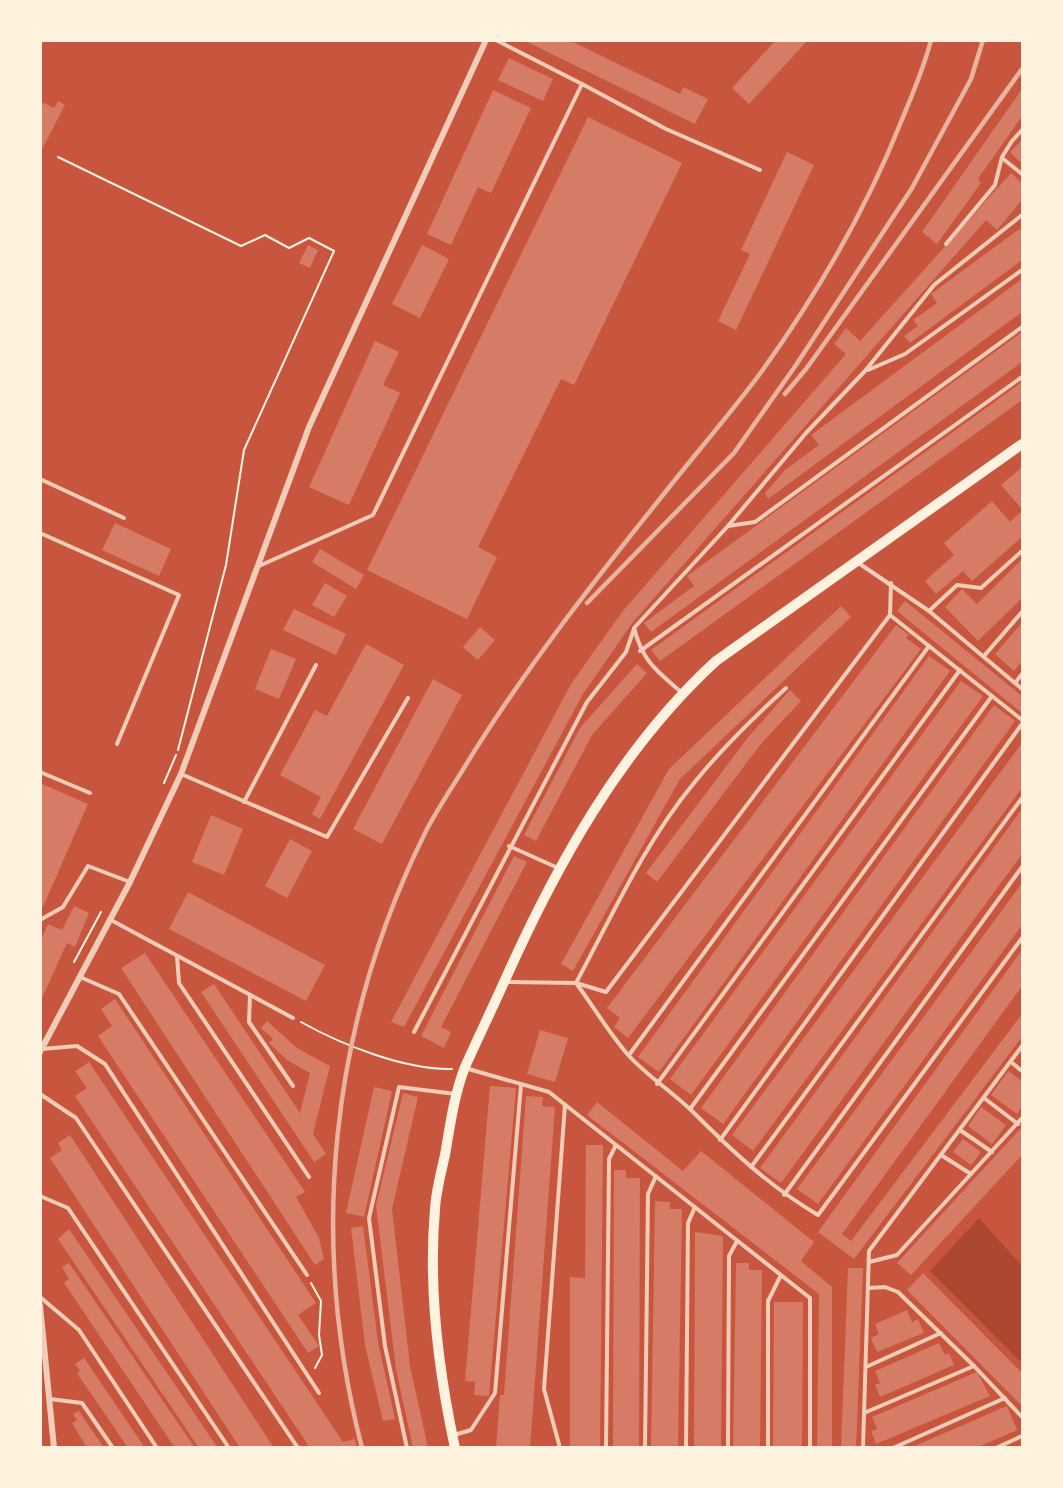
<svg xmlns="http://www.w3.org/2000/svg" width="1063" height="1488" viewBox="0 0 1063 1488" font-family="Mulish,sans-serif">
<rect width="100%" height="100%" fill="#c8553d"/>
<path fill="#ae4732" d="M979,1218l43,48v97l-92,-92z"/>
<g fill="#d67c66">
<path d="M523,40h46l111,54 3,-7 25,12 -13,25z"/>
<path d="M776,40h32l-59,64 -17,-16z"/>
<path d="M509,58l44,21 -10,22 -45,-21z"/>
<path d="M1022,89v27l-44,63 3,4 -44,61 -15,-12z"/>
<path d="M493,90l38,18 -40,85 -13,-6 -27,58 -24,-11z"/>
<path d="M40,101l14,7 4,-7 7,4 -25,48z"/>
<path d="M588,117l94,46 -108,222 -13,-6 -83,168 19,10 -30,62 -100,-49z"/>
<path d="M1022,140v22l-1,1 -11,-11z"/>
<path d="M787,152l27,13 -78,165 -18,-9 32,-67 -9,-4z"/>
<path d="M1011,173l11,10v17l-25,30 -11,-10 -353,402 -50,72 -179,333 -13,-5 180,-338 51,-72 224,-258 -12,-10 12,-16 14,13z"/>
<path d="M1022,227v33l-112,83 -6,-7 14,-10 -5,-6 24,-17 -6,-9z"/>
<path d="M308,245l10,5 -8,18 -11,-5z"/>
<path d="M422,245l27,14 -29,59 -28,-14z"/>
<path d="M1022,279v33l-254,187 -3,-6 20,-23 34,-25 -8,-10z"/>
<path d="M1022,332v30l-371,270 -7,-9 50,-37 -7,-10z"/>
<path d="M375,341l24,11 -16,33 17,8 -51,112 -40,-18z"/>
<path d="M1022,382v18l-362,261 -9,-11z"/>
<path d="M1022,467v42l-21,-24z"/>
<path d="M992,501l18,21 12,-11v26l-50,44 -9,-10 -27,23 -11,-13 29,-26 -10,-12z"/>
<path d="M115,523l56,26 -12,27 -57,-26z"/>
<path d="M320,549l44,26 -8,14 -44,-27z"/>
<path d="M1022,559v39l-44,43 -33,-34 17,-18 15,15z"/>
<path d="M325,583l22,13 -13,21 -22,-12z"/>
<path d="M905,601l117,95v17l-125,-102z"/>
<path d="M841,606l10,11 -171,162 -107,192 -12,-7 108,-195z"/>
<path d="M294,609l52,25 -10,21 -53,-25z"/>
<path d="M1022,623v38l-8,10 -19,-17z"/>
<path d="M896,625l13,10 -3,3 15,11 -293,389 -14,-11 6,-9 -13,-10z"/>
<path d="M480,627l15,13 -17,20 -15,-13z"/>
<path d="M366,644l38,21 -84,154 -8,-5 9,-17 -41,-22 35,-65 12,6z"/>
<path d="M271,649l25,10 -17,40 -24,-10z"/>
<path d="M929,656l21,15 -291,401 -21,-15z"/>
<path d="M637,664l10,9 -55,62 -56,106 -12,-6 56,-107z"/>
<path d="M433,679l29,16 -80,149 -29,-15z"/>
<path d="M961,681l22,15 -292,399 -21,-16z"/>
<path d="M790,690l11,11 -41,44 -103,137 -11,-9 103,-137z"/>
<path d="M994,705l21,16 -292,403 -22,-16z"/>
<path d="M1022,743v45l-269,363 -21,-16z"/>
<path d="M40,783l48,21 -45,103 -3,-1z"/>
<path d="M1022,809v45l-241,329 -21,-15z"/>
<path d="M211,815l32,14 -19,46 -32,-13z"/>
<path d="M290,839l22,12 -25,47 -22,-12z"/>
<path d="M514,856l13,6 -86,165 10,5 -7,16 -23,-12z"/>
<path d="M1022,883v42l-204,279 -21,-15z"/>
<path d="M188,892l137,73 -19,36 -137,-72z"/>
<path d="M74,906l15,7 -14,34 -8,-4 -27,59v-60l8,-18 14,6z"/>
<path d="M1022,950v36l-180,248 9,7 171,-227v23l-168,222 -36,-27z"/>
<path d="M145,953l160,239 -9,5 23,41 5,21 -9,6 -194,-297z"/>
<path d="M214,984l86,129 10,-40 -23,-13 -18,-17 4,-4 -12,-11 6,-7 30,27 33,18 -17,68 13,20 -12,8 -113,-170z"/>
<path d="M115,999l201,304 -18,12 21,31 -11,7 -210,-317 14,-10 -11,-17z"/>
<path d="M540,1030l28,8 -13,44 -28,-8z"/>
<path d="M89,1062l254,380 12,-3 2,9h-47l-235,-352 12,-8 -12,-17z"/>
<path d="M1008,1071l14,10v25l-5,8 -26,-19z"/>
<path d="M490,1086l26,2 -27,308 -15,-1 1,-13 -10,-1z"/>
<path d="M374,1087l18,4 -28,126 -18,-4z"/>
<path d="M403,1093l15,4 -26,112 18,157 18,82h-15l-17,-79 -20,-163z"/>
<path d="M526,1096l17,1 -1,9 13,1 -25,341h-34l4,-53h4z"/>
<path d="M597,1102l86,69 18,-20 113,91 -13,19 31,26v161h-15l2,-154 -232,-179z"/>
<path d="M981,1107l25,18 -14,19 -24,-18z"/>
<path d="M1022,1127v28l-111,120 -14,-12z"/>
<path d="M70,1135l204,313h-34l-190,-290 12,-8 -4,-7z"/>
<path d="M963,1139l18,13 -10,13 -18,-13z"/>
<path d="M586,1145h17l-3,303h-30v-171l15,1z"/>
<path d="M614,1170h12v8h14l-1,270h-26z"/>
<path d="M655,1201l15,1v7h12l-4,239h-27z"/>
<path d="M363,1226l15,116 17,77 -12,2 -18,-76 -14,-117z"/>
<path d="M69,1229l149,219h-19l-141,-209z"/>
<path d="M695,1232l28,4 -2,212h-27z"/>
<path d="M69,1263l126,185h-20l-111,-165 5,-4 -7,-12z"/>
<path d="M736,1263h13v7h13l-2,178h-27z"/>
<path d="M848,1268h15l-7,180h-15z"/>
<path d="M923,1273l99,100v33l-115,-116z"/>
<path d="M774,1302h29l-1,146h-29z"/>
<path d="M907,1310l5,12 6,-3 6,14 -47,19 -6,-14 8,-4 -4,-10z"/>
<path d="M939,1343l6,12 4,-2 5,12 -74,32 -5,-12 5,-2 -5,-12z"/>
<path d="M84,1358l61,90h-17l-51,-75 3,-2 -5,-7z"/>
<path d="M977,1372l13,24 -114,48 -5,-13 6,-2 -5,-12z"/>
<path d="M1007,1406l10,24 -41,18h-66z"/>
<path d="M79,1411l25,37h-17l-15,-25 5,-3 -4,-6z"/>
</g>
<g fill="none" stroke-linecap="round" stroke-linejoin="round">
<g stroke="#fff3e0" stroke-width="2">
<path d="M58,157l183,89 24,-11 24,13 20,-10 25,13 -90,199 -18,115 -48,185"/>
<path d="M164,783l12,-28"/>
<path d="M74,962l27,-50"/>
<path d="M301,1022c41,23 104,48 151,47"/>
<path d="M311,1283l10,18 -2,34 3,20 -7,13"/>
</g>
<g stroke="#f1ccb7" stroke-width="4">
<path d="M496,40l86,44"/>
<path d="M1002,158l20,16"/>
<path d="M946,244l49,-59 7,-28 10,-16 10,-11"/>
<path d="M868,370l37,-16 117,-84"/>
<path d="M40,479l84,39"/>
<path d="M728,526l27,-4 267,-195"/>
<path d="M40,533l139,62 -62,149"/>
<path d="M857,562l72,49 93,78"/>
<path d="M259,566l114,-51 209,-431 84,45 94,41"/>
<path d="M929,611l28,-26 24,3 41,-37"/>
<path d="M890,615l132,105"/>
<path d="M640,651l382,-274"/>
<path d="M984,656l38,-44"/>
<path d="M1015,683l7,-9"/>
<path d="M786,688c-33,30 -64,60 -92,95 -49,59 -82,133 -118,200 18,24 34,52 54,74 19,20 42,35 62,54 39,39 78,76 126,104l204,-277"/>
<path d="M681,692c-25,-22 -38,-30 -47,-64l94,-102 78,-93 59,-62 69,-86 88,-70"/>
<path d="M40,772l50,21"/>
<path d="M181,774l146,63 81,-139"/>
<path d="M244,802l72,-137"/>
<path d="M509,846l49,22"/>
<path d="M109,919l184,99"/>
<path d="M40,920l23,-13 25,-41 42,16"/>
<path d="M177,956l2,27 130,194"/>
<path d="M80,977l39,17 188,281"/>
<path d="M506,982l70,1 30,9 284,-377 1,-32"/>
<path d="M250,995l-1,27 44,64"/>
<path d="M414,1032l173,-330 39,-50 8,-23"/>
<path d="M42,1049l35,-3 28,18 214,329"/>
<path d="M629,1055l300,-409"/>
<path d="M1011,1062l11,9"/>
<path d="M465,1068l84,24 261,206v150"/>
<path d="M657,1084l303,-414"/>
<path d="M40,1094l36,24 222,330"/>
<path d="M984,1098l34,26"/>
<path d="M690,1109l302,-413"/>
<path d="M960,1130l32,22"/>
<path d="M720,1140l302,-416"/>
<path d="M941,1155l30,19"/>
<path d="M751,1167l271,-369"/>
<path d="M784,1195l238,-328"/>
<path d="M40,1196l28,12 161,240"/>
<path d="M869,1262l28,-7 125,-137"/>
<path d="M869,1288l16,-1 13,5 76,74 48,51"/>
<path d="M40,1297l39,33 78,118"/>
<path d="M866,1367l75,-34"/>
<path d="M50,1399l32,4 31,45"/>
<path d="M864,1413l110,-47"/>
<path d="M454,1435l17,-5 24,-37 26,-308"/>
<path d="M407,1448l-22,-102 -16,-128 30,-131 57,7"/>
<path d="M560,1448l-16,-59 21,-284"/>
<path d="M606,1448l3,-289 7,-14"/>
<path d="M645,1448l3,-254 8,-18"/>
<path d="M686,1448l2,-225 7,-16"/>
<path d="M728,1448l1,-192 8,-15"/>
<path d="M768,1448v-147l13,-26"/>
<path d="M863,1448l6,-197 153,-205"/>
<path d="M893,1448l112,-50"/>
<path d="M996,1448l26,-12"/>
</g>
<g stroke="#f1ccb7" stroke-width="6">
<path d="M40,1052l90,-170 51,-108 128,-347 177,-387"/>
<path d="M40,1305l14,143"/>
</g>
<path stroke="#fff3e0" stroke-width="10" d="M455,1448c-17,-79 -27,-159 -20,-239 1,-18 6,-36 10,-54 5,-29 9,-60 20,-88 13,-29 27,-58 40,-87 52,-116 116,-232 211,-319l306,-217"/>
<g stroke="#e9b49f" stroke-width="4.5">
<path d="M785,394l21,-25 216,-300"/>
<path d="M587,603l147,-150 62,-88 116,-177 59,-109 12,-39"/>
<path d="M362,1448c-54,-209 -32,-424 64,-617 12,-23 27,-45 41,-68 58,-94 127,-182 196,-268 33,-42 68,-82 99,-124 55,-77 104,-161 139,-249 11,-27 23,-54 30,-82"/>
</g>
</g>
<rect width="1063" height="1488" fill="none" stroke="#fff3e0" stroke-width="84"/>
</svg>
